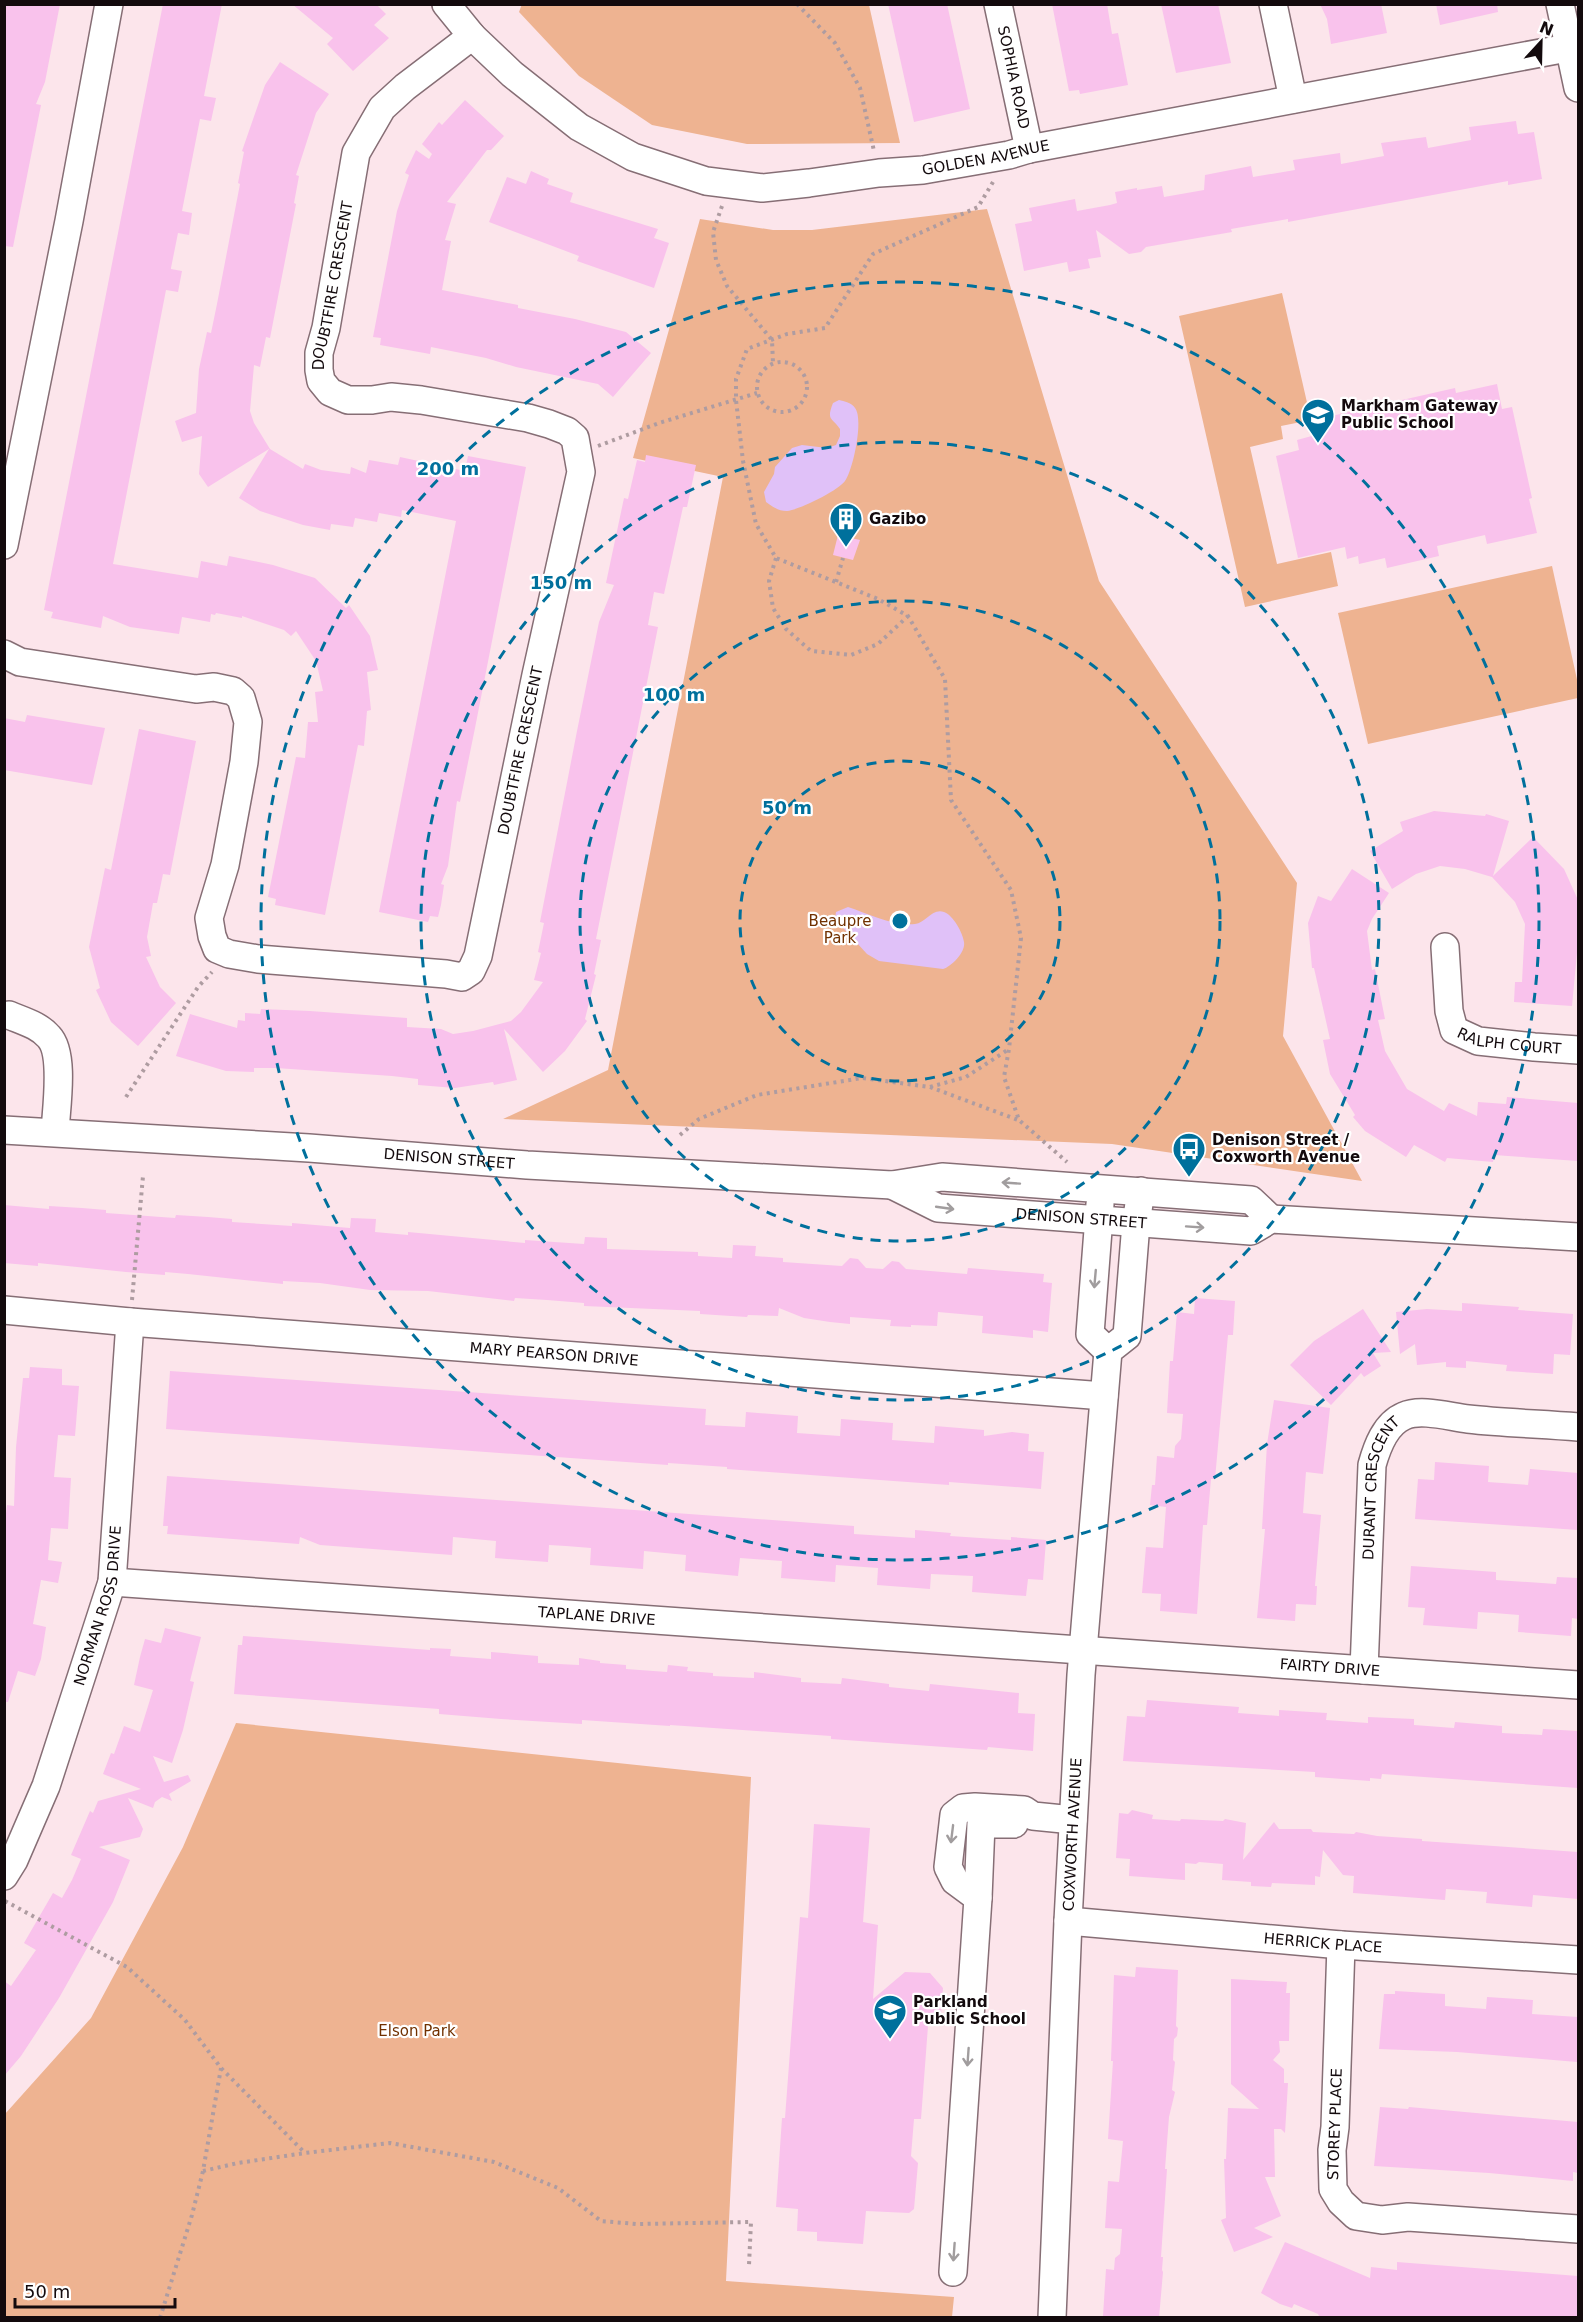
<svg xmlns="http://www.w3.org/2000/svg" width="1583" height="2322" viewBox="0 0 1583 2322" font-family="'DejaVu Sans',sans-serif">
<rect width="100%" height="100%" fill="#fce5eb"/>
<g fill="#eeb391">
<path d="M522,4l347,1 31,138 -153,1 -95,-19 -73,-49 -60,-64z"/>
<path d="M987,209l112,372 198,302 -14,153 79,145 -250,-37 -609,-25 105,-49 115,-593 -90,-19 67,-239 73,11h39z"/>
<path d="M1282,293l29,127 -30,6 2,13 -33,8 27,117 54,-12 7,34 -93,21 -66,-291z"/>
<path d="M1552,566l26,118v14l-210,46 -30,-131z"/>
<path d="M236,1723l515,54 -25,504 228,16 -2,20h-947v-203l86,-96 92,-171z"/>
</g>
<g fill="#e0c1f8">
<path d="M839,400c5,1 13,3 16,8 9,11 -2,62 -10,73 -6,9 -46,29 -58,30 -9,0 -14,-4 -21,-9l-2,-10 10,-18 1,-7 17,-19 10,-3 25,3 9,-3 4,-9v-7c-8,-12 -14,-8 -7,-26z"/>
<path d="M848,907c21,7 44,19 67,17 11,-1 17,-16 29,-12 9,3 19,21 20,30 2,10 -13,25 -21,27l-64,-8 -12,-7 -32,-35 1,-7z"/>
</g>
<g fill="#f9c2ec">
<path d="M4,4h56l-15,78 -9,22 5,1 -28,142 -9,-1z"/>
<path d="M163,4h59l-18,92 12,2 -5,23 -11,-2 -18,92 10,2 -3,22 -11,-2 -7,35v1l11,2 -4,21 -12,-2 -53,274 85,14 3,-17 26,5 2,-10 44,9 42,13 31,30 3,-3 21,31 8,34 -11,2 4,38 -4,1 -3,35 -6,-1 -33,170 -50,-10 1,-6 -8,-2 28,-140 9,1 3,-36h10l-3,-30 8,-1 -7,-30 -20,-30 -5,5 -7,-6 -42,-14v2l-26,-5 -1,2 -4,-1 -1,8 -28,-5 -3,17 -49,-7 -27,-11 -2,12 -50,-10 2,-6 -9,-2z"/>
<path d="M292,4h84l10,10 -12,11 15,13 -36,33 -26,-27 6,-6z"/>
<path d="M888,4h59l23,105 -56,13z"/>
<path d="M1052,4h55l5,30 6,-1 10,52 -48,9 -1,-4 -10,1z"/>
<path d="M1161,4h57l13,59 -55,10z"/>
<path d="M1320,4h61l6,29 -56,11 -4,-25z"/>
<path d="M1436,4h61l1,8 -58,13z"/>
<path d="M280,62l49,32 -13,19 -20,62 3,1 -5,27 2,1 -26,134 -4,-1 -6,30 -6,-2 -4,46 4,12 16,26 33,20 2,-5 16,6 29,4 1,-7 15,6 3,-13 29,5 2,-8 65,14 3,-15 58,11 -51,261 -15,74 -3,-1 -9,65 -7,18 3,1 -3,20 -3,12 -8,-1 -2,6 -49,-10 77,-391 -54,-11 -1,7 -22,-4 -2,9 -22,-4 -2,9 -22,-3 -1,6 -27,-5 -43,-14 -21,-13 30,-49 -61,38 -9,-13 3,-38 -20,6 -7,-21 21,-8 3,-44 8,-37 4,1 6,-29 23,-120 -2,-1 6,-31 -2,-1 23,-66z"/>
<path d="M465,100l39,36 -13,14h-4l-40,52 9,2 -11,36 6,1 -9,49 76,15v3l57,11 51,13 25,21 -38,44 -15,-13 -82,-17 -30,-9 -55,-11 -1,7 -50,-9 1,-7 -8,-1 24,-126 12,-36 -4,-2 11,-23 13,9 3,-5 -10,-10 17,-22 3,3z"/>
<path d="M1516,121l2,13 16,-2 8,47 -34,6v-4l-220,41v-3l-57,10 1,3 -86,15 -5,5 -12,2 -33,-24 5,27 -13,2 2,9 -21,4 -2,-10 -43,9 -9,-47 17,-3 -3,-13 46,-9 2,12 33,-6 7,-2 -2,-11 22,-4v2l25,-4 2,11 40,-7 1,-15 46,-9 2,11 42,-7 -2,-10 47,-7 1,11 43,-8 -3,-13 45,-6 2,11 43,-8 -2,-13z"/>
<path d="M531,171l18,8 -2,5 26,9 -3,9 88,27 -4,9 15,5 -15,45 -77,-27 2,-5 -90,-34 18,-45 19,7z"/>
<path d="M1497,384l5,25 10,-2 20,91 -3,1 8,34 -50,11 -2,-9 -48,11 2,10 -52,12 -2,-10 -26,6 -1,-8 -11,3 -2,-12 -47,11 -22,-102 23,-6 -2,-10 22,-6 -2,-8 12,-2 -2,-7 128,-29 1,5z"/>
<path d="M646,455l50,10 -9,42h-4l-19,87 -10,-2 -6,33 10,2 -62,312 5,1 -7,34 2,1 -11,44 2,2 -22,30 -22,21 -39,-43 13,51 -23,5 -1,-3 -38,6 -37,-3v-6l-26,-3 -116,-8h-22v4l-28,-1 -50,-15 14,-42 47,14 1,-8 7,1v-8l15,1 1,-5 49,2 97,7v9l34,2 12,5 20,-3 38,-10 10,-9 22,-30 -9,-2 7,-27 -3,-1 6,-29 -4,-1 37,-191 22,-109 15,-37 -8,-2 18,-85 4,1 9,-39 8,2z"/>
<path d="M838,535l22,5 -7,20 -20,-5z"/>
<path d="M27,715l78,13 -13,57 -88,-15v-52l21,4z"/>
<path d="M139,729l57,12 -26,134 -7,-1 -6,29h-4l-6,34 4,19 -5,1 14,30 16,16 -38,43 -27,-24 -15,-32 4,-2 -11,-41 16,-79 6,2z"/>
<path d="M1434,811l51,5 1,-2 23,7 -16,55 40,-39 31,32 14,31v42l-6,64 -58,-4 1,-20h7l3,-58 -10,-22 -23,-25 -27,-8 -25,-3 -24,8 -24,15 -22,-38 33,-20 -3,-9z"/>
<path d="M1352,869l37,24 -17,26 -5,12 5,39 3,-1 10,50 -7,1 7,31 22,38 37,22 5,-8 28,13 1,-14 28,2 1,-7 71,6v58l-84,-6 -1,7 -46,-4 -2,4 -31,-17 -8,12 -41,-26 -12,-14 2,-2 -25,-41 -7,-34 7,-1 -16,-71h-2l-4,-45 10,-27 13,5z"/>
<path d="M4,1205l45,4v-3l33,2 24,2v3l69,5 1,-3 32,2 24,2v3l60,4v-3l58,5 1,-10 25,1 -1,13 33,3v-3l117,11v-3l59,4 1,-7 22,1v11l91,3v4l34,2 1,-13 23,1 -1,10 28,2v4l59,4 8,-8 8,1 8,9 17,1 9,-8 7,1 7,7 61,5 1,-6 76,6 -1,8 9,1 -4,49 -15,-2v8l-51,-5 1,-17 -45,-4 -1,14 -26,-1v2l-21,-1 1,-6 -41,-3v7l-20,-2 -26,-4 -25,-10 -1,8 -30,-1 -1,2 -47,-3v-3l-116,-5v-3l-37,-3 -32,-2 -1,3 -86,-10 -58,-1 -50,-7 -37,-2v3l-95,-10 -23,-2v3l-39,-3 -88,-9v3l-34,-3z"/>
<path d="M1195,1298l40,3 -2,34h-5l-13,144h-4l-4,46h-4l-6,89 -37,-3 1,-17 -19,-1 4,-46 17,1 3,-41 -16,-2 2,-20h3l2,-29 17,2 1,-12 6,-7 2,-25 -16,-1 3,-52h3l4,-49 17,2z"/>
<path d="M1462,1303l57,4 -1,3 55,4 -3,41 -16,-1 -1,20 -47,-3 1,-6 -41,-4v7l-20,-1v-5l-29,3 -2,-21 -15,10 -4,-42 31,-3 35,2z"/>
<path d="M1363,1309l28,43 -18,1 8,13 -17,11 -3,-4 -30,32 -41,-40 24,-24z"/>
<path d="M30,1367l32,2v16l17,1 -4,50 -17,-1 -4,42 17,1 -3,51 -17,-1 -3,32 14,2 -4,21 -17,-3 -8,44 13,3 -5,32 -6,17 -17,-5 -10,31h-4v-172l3,-25 7,1 2,-59 7,-69h6z"/>
<path d="M170,1371l536,38 -1,16 40,2 1,-15 52,4 -1,17 43,3 1,-17 52,4 -1,17 42,3 1,-17 49,4v6l28,-4 17,2 -1,17 16,1 -3,37 -92,-7v3l-222,-16v-2l-59,-4v2l-502,-36z"/>
<path d="M1274,1400l56,8 -7,66 -17,-2 -3,41 18,2 -6,71h2l-1,19 -20,-1 -1,17 -38,-3 8,-89h-3l5,-85z"/>
<path d="M1435,1462l54,4 -1,16 40,3 2,-16 48,4v57l-163,-11 3,-40 16,1z"/>
<path d="M167,1476l687,50v8l61,4v-8l36,3 -1,3 61,4v-3l35,3 -3,40 -15,-1 -2,17 -54,-4 1,-16 -42,-2 -1,15 -53,-4 1,-17 -42,-3 -1,17 -54,-4 1,-17 -42,-3 -2,18 -53,-5 1,-16 -42,-4 -1,18 -53,-4 1,-17 -25,-2 -17,-1 -1,17 -53,-4 1,-17 -43,-4 -1,18 -132,-10 -20,-8 -1,7 -132,-10 1,-8h-5z"/>
<path d="M1411,1566l85,6v8l60,4 1,-7 21,1v41l-6,-1 -1,18 -53,-4 1,-17 -25,-2 -16,-1 -1,17 -54,-4 2,-17 -17,-1z"/>
<path d="M165,1628l36,9 -11,44 4,1 -11,48 -11,33 -19,-7 11,26 24,-7 3,6 -22,13 3,7 -10,-4 -7,5 -2,6 -25,-10 15,31 -3,8 -41,10 31,13 -17,42 -54,96 -38,58 -17,20v-95l7,5 25,-36 -12,-7 29,-50 9,5 10,-18 9,-21 -10,-4 19,-44 3,2 5,-12 43,-12 -38,-15 8,-21 3,1 10,-28 16,6 13,-42 -19,-5 6,-28 5,-18 16,4z"/>
<path d="M243,1636l187,14v-2l21,1 -1,7 41,3v-7l47,4v7l41,2v-7l21,3v2l26,2v4l41,3 1,-7 20,2 -1,4 26,2v3l41,2v-6l47,6v4l40,2 1,-6 47,6v3l40,4 1,-7 89,9 -1,20 17,1 -2,37 -45,-4 -1,3 -156,-11v-3l-161,-11v1l-88,-6v4l-81,-5 -62,-5v-5l-205,-15 4,-49h4z"/>
<path d="M1147,1700l92,7 -1,6 41,3v-6l48,3 -1,7 42,3v-6l46,2v6l40,3 1,-6 47,4v7l40,2 1,-6 35,2v57l-196,-14 -1,5 -11,-1v3l-55,-4v-5l-192,-11 4,-45 18,1z"/>
<path d="M1132,1810l21,5 -1,4 28,2 1,-2 42,2 2,-2 21,4 -3,37 31,-38 5,7h32l2,3 41,2 2,-2 21,4 45,3v2l156,11v47l-45,-4 -1,12 -46,-4 1,-11 -41,-3 -1,11 -92,-7 1,-17 -11,-1 -20,-25 -3,27 -5,-1v9l-43,-2 -1,4 -20,-1v-4l-29,-2 1,-16 -24,-2 -3,2 -11,-1v17l-56,-4 1,-17 -14,-1 3,-45 9,1z"/>
<path d="M814,1824l56,4 -7,94 15,3 -5,74 32,-27 25,1 13,15 -2,26 -13,12 -7,93h-7l-3,37 7,7 -4,46 -5,4 -43,-2 -3,33 -46,-3v-9l-20,-1 1,-22 -22,-2 6,-89h3l15,-201 8,1z"/>
<path d="M1136,1967l42,3 -2,56 2,2 -1,8 -3,3 -1,21 2,2 -3,28 3,2 -6,25 -4,52h2l-6,88h2l-1,13 1,2 -4,46 -56,-2 3,-47 8,1 1,-12 5,-4 2,-25 -17,-1 3,-47 11,1 4,-41 -15,-2 5,-78h-2l3,-86 21,2z"/>
<path d="M1231,1979l56,3 -1,11h4l-1,48h-10l1,11 -7,8 11,9v14h4l-3,50 -4,-4h-7l1,48h-10l16,39 -27,12 19,9 -39,15 -13,-32 5,-2 -2,-59h2l2,-51 31,1 -28,-25z"/>
<path d="M1395,1991l50,3v12l41,3 1,-12 46,3 -1,14 46,3 -1,45 -120,-10 -78,-3 5,-55h11z"/>
<path d="M1380,2107l28,2 1,-2 169,15v51l-5,-1v9l-84,-8 -115,-7z"/>
<path d="M1285,2242l85,36 1,-11 26,3v-8l181,14v42h-258l-2,-4 -24,-10 -2,4 -12,-4 -19,-11z"/>
</g>
<g fill="none" stroke-linecap="round" stroke-linejoin="round">
<g stroke="#866e75" stroke-width="30">
<g id="minor">
<path id="s1" d="M446,4l26,32 40,38 67,53 54,30 73,24 56,7 47,-5 70,-10 44,-3 86,-15 20,-6 549,-103"/>
<path id="s2" d="M998,4l31,145"/>
<path d="M1273,4l20,95"/>
<path d="M1560,4l18,84"/>
<path d="M4,545l65,-324 40,-217"/>
<path id="s3" d="M4,654l16,8 176,27 18,-2 19,4 8,7 7,24 -4,40 -19,103 -16,53 3,18 5,13 12,5 29,5 188,15 16,3 9,-6 7,-15 58,-281 45,-203 -6,-34 -8,-7 -18,-7 -21,-6 -107,-18 -30,-3 -19,3h-24l-18,-8 -9,-11 -2,-11v-17l7,-25 30,-175 26,-45 23,-21 67,-51"/>
<path id="s4" d="M1445,947l4,64 5,19 24,11 56,6 44,3"/>
<path d="M9,1015c14,6 30,10 40,22 16,17 7,72 6,95"/>
<path id="s5" d="M4,1130l305,18 218,17 365,20 50,-8 309,23 20,19"/>
<path id="s6" d="M892,1185l46,23 313,23 20,-12 307,18"/>
<path d="M1100,1204l-10,130 18,17"/>
<path id="s7" d="M4,1310l126,12 974,74"/>
<path id="s8" d="M112,1582l1466,103"/>
<path id="s9" d="M1364,1670l8,-205c5,-18 13,-41 32,-49 17,-8 46,1 64,3 36,4 74,5 110,8"/>
<path id="s10" d="M4,1876l10,-16 32,-74 66,-204 18,-260"/>
<path d="M978,1898l3,-74h33"/>
<path id="s11" d="M1068,1921l273,24 237,15"/>
<path d="M1341,1945l-6,182 -3,23 1,39 8,13 15,14 26,4 26,-3 170,12"/>
<path d="M953,2272l25,-374 -23,-17 -7,-14 6,-52 9,-7 12,-1 49,3 9,6 40,4"/>
<path id="s12" d="M1052,2318l16,-397 13,-246 27,-324 19,-15 9,-113 5,-32"/>
</g>
</g>
<g stroke="#ae9ca1" stroke-width="4" stroke-dasharray="3 4.5" stroke-linecap="butt">
<path d="M797,4l38,39 25,45 14,63"/>
<path d="M993,182l-15,25 -105,47 -48,74 -38,6 -40,15 -11,30v21l7,61 13,63 20,34 102,41 30,17 37,63 6,121 60,90 10,48 -12,111 -5,28 15,43 48,42"/>
<path d="M722,206l-9,26 3,28 11,26 45,54 1,23"/>
<circle cx="782" cy="387" r="25"/>
<path d="M598,446l61,-23 98,-30"/>
<path d="M776,558l-7,23 4,27 13,21 25,22 40,4 27,-11 30,-28"/>
<path d="M836,582l7,-24"/>
<path d="M930,1087l36,-10 43,-28"/>
<path d="M126,1097l72,-110 14,-15"/>
<path d="M680,1135l19,-16 58,-24 105,-17 68,9 88,33"/>
<path d="M132,1300l11,-124"/>
<path d="M5,1901l122,66 58,53 36,48 84,85"/>
<path d="M203,2171l35,-8 67,-10 85,-10 104,19 64,26 43,33 36,3 114,-2 -2,43"/>
<path d="M160,2318l32,-103 11,-44 18,-103"/>
</g>
<use href="#minor" stroke="#fff" stroke-width="27"/>
</g>
<defs><path id="oneway-shaft" d="M-6 0H5M1.5-3L5.5 0L1.5 3" fill="none" stroke-width="1.6" stroke-linecap="round" stroke-linejoin="round" transform="scale(1.5)"/></defs>
<g stroke="#a19d9e">
<use href="#oneway-shaft" transform="translate(1011 1183) rotate(-176)"/>
<use href="#oneway-shaft" transform="translate(945 1208) rotate(8)"/>
<use href="#oneway-shaft" transform="translate(1195 1227) rotate(4)"/>
<use href="#oneway-shaft" transform="translate(1095 1279) rotate(95)"/>
<use href="#oneway-shaft" transform="translate(952 1834) rotate(97)"/>
<use href="#oneway-shaft" transform="translate(968 2057) rotate(94)"/>
<use href="#oneway-shaft" transform="translate(954 2252) rotate(94)"/>
</g>
<g fill="none" stroke="#00709c" stroke-width="3" stroke-dasharray="10 8">
<circle cx="900" cy="921" r="160"/>
<circle cx="900" cy="921" r="320"/>
<circle cx="900" cy="921" r="479"/>
<circle cx="900" cy="921" r="639"/>
</g>
<defs>
<g id="school-pin" transform="scale(1.725)"><path d="M0 17L-7.5 6A9.5 9.5 0 1 1 7.5 6Z" fill="#00709c" stroke="#fff"/><path d="M0-5L7-2L0 1L-7-2ZM-4 1L0 2.5L4 1V4Q0 6-4 4Z" fill="#fff"/></g>
<g id="building-pin" transform="scale(1.725)"><path d="M0 17L-7.5 6A9.5 9.5 0 1 1 7.5 6Z" fill="#00709c" stroke="#fff"/><path d="M-4-6H4V6H1V3H-1V6H-4ZM-2.5-4.3h1.7v1.8h-1.7ZM.8-4.3h1.7v1.8H.8ZM-2.5-1h1.7V.8h-1.7ZM.8-1h1.7V.8H.8Z" fill="#fff"/></g>
<g id="bus-pin" transform="scale(1.725)"><path d="M0 17L-7.5 6A9.5 9.5 0 1 1 7.5 6Z" fill="#00709c" stroke="#fff"/><path d="M-5-6H5V4H4V6H2V4H-2V6H-4V4H-5ZM-3.5-4V0h7V-4ZM-3.5 1.2v1.5H-2V1.2ZM2 1.2v1.5H3.5V1.2Z" fill="#fff"/></g>
</defs>
<g fill-rule="evenodd">
<use href="#school-pin" x="1318" y="415"/>
<use href="#building-pin" x="846" y="519"/>
<use href="#bus-pin" x="1189" y="1149"/>
<use href="#school-pin" x="890" y="2011"/>
</g>
<g text-anchor="middle" stroke-width="4.5" stroke-linejoin="round" paint-order="stroke">
<g font-size="15" fill="#130a0d" stroke="#fff">
<text dy="5" stroke="none"><textPath href="#s2" startOffset="75">SOPHIA ROAD</textPath></text>
<text dy="5" stroke="none"><textPath href="#s1" startOffset="603">GOLDEN AVENUE</textPath></text>
<text dy="5" stroke="none"><textPath href="#s3" startOffset="1670">DOUBTFIRE CRESCENT</textPath></text>
<text dy="5" stroke="none"><textPath href="#s3" startOffset="986">DOUBTFIRE CRESCENT</textPath></text>
<text dy="5" stroke="none"><textPath href="#s4" startOffset="141">RALPH COURT</textPath></text>
<text dy="5" stroke="none"><textPath href="#s5" startOffset="446">DENISON STREET</textPath></text>
<text dy="5" stroke="none"><textPath href="#s6" startOffset="195">DENISON STREET</textPath></text>
<text dy="5" stroke="none"><textPath href="#s7" startOffset="552">MARY PEARSON DRIVE</textPath></text>
<text dy="5" stroke="none"><textPath href="#s9" startOffset="184">DURANT CRESCENT</textPath></text>
<text dy="5" stroke="none"><textPath href="#s10" startOffset="288">NORMAN ROSS DRIVE</textPath></text>
<text dy="5" stroke="none"><textPath href="#s8" startOffset="486">TAPLANE DRIVE</textPath></text>
<text dy="5" stroke="none"><textPath href="#s8" startOffset="1221">FAIRTY DRIVE</textPath></text>
<text dy="5" stroke="none"><textPath href="#s12" startOffset="484">COXWORTH AVENUE</textPath></text>
<text dy="5" stroke="none"><textPath href="#s11" startOffset="256">HERRICK PLACE</textPath></text>
<text transform="translate(1335 2124) rotate(-88)" y="5">STOREY PLACE</text>
</g>
<g font-size="15" font-weight="bold" fill="#130a0d" stroke="#fff" text-anchor="start">
<text x="1341" y="411">Markham Gateway<tspan x="1341" dy="17">Public School</tspan></text>
<text x="869" y="524">Gazibo</text>
<text x="1212" y="1145">Denison Street /<tspan x="1212" dy="17">Coxworth Avenue</tspan></text>
<text x="913" y="2007">Parkland<tspan x="913" dy="17">Public School</tspan></text>
</g>
<g font-size="15" fill="#713100" stroke="#fff">
<text x="840" y="926">Beaupre<tspan x="840" dy="17">Park</tspan></text>
<text x="417" y="2036">Elson Park</text>
</g>
</g>
<circle cx="900" cy="921" r="9" fill="#00709c" stroke="#fff" stroke-width="3"/>
<g font-size="18" text-anchor="middle" font-weight="bold" fill="#00709c" stroke="#fff" stroke-width="4.5" stroke-linejoin="round" paint-order="stroke">
<text x="448" y="475">200 m</text>
<text x="561" y="589">150 m</text>
<text x="674" y="701">100 m</text>
<text x="787" y="814">50 m</text>
</g>
<rect width="1583" height="2322" fill="none" stroke="#130a0d" stroke-width="12"/>
<g transform="translate(1541 42) rotate(22)" stroke="#ffffff" stroke-width="4.5" paint-order="stroke">
<path d="M0-4.5L10 22L0 15L-10 22Z" fill="#130a0d"/>
<text y="-9" font-size="16" font-weight="bold" text-anchor="middle" fill="#130a0d">N</text>
</g>
<path d="M15 2298v9h160v-9" fill="none" stroke="#130a0d" stroke-width="3"/>
<text x="24" y="2298" font-size="18" fill="#130a0d" stroke="#ffffff" stroke-width="4.5" paint-order="stroke">50 m</text>
</svg>
